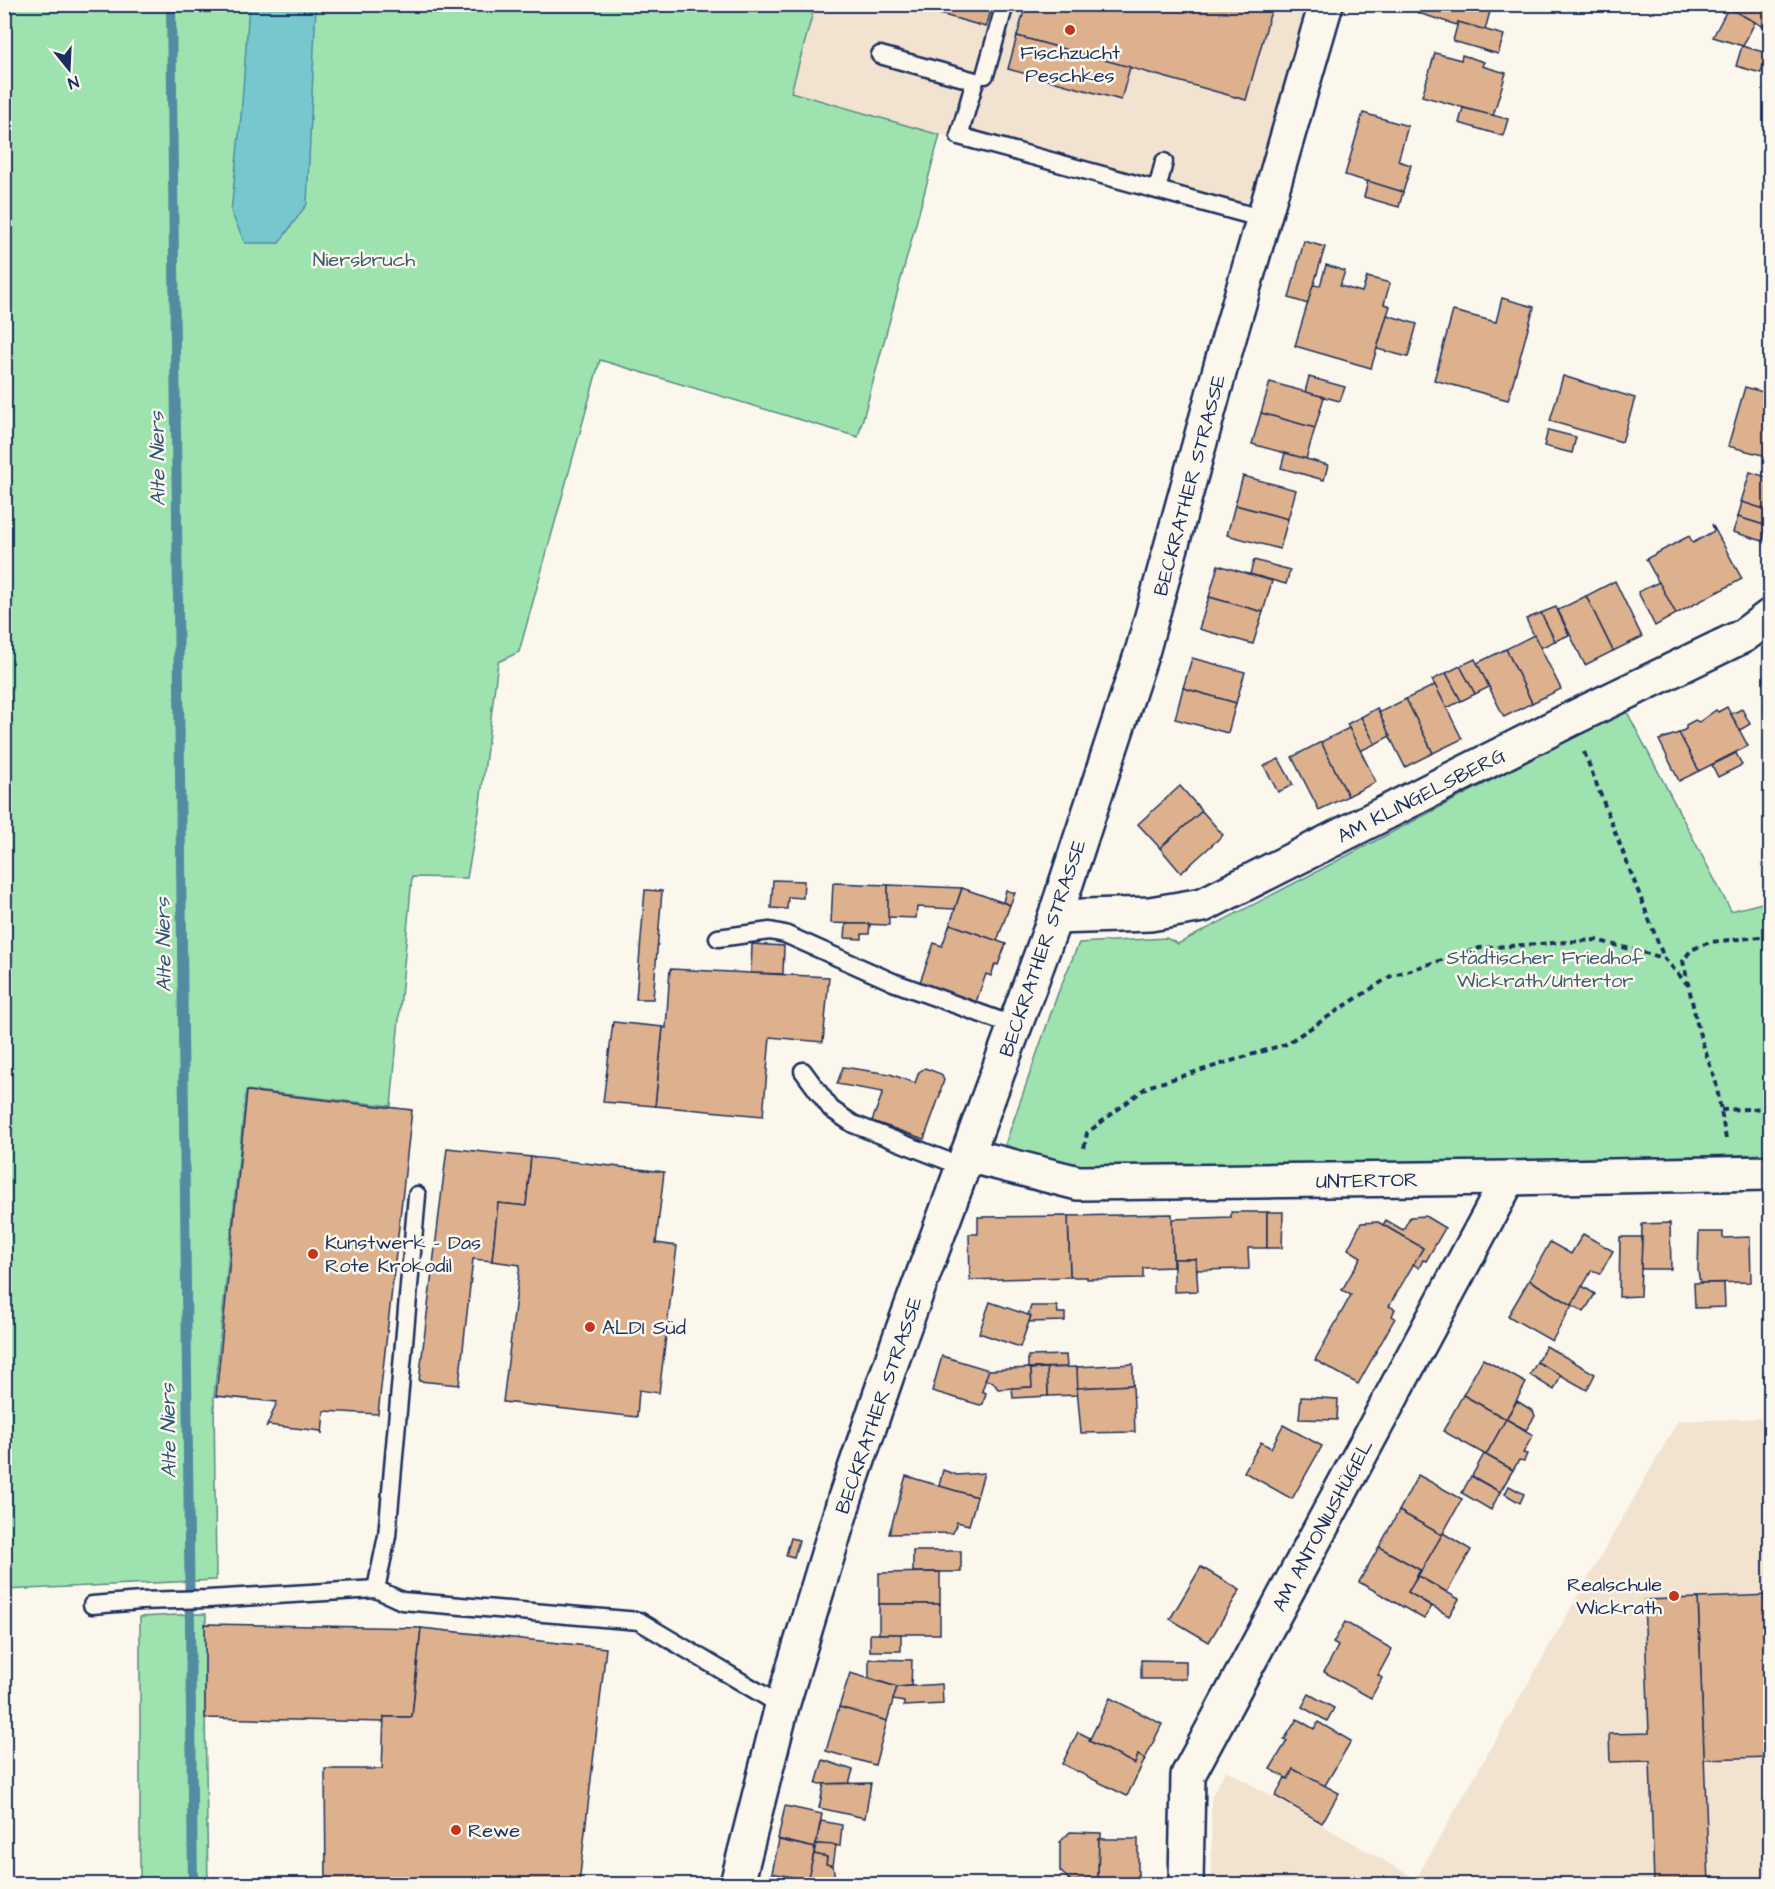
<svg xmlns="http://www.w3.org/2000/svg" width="1775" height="1889" viewBox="0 0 1775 1889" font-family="'Architects Daughter',sans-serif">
<rect width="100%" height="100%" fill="#fbf7ec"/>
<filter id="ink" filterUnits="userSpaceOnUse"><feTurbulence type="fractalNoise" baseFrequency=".0167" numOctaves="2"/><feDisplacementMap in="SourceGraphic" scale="12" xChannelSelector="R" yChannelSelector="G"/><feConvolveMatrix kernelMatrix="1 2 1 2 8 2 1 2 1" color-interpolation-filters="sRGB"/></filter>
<g filter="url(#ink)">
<g fill="#f2e2d0">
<path d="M815,5h492l-64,215 -453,-128z"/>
<path d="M1770,1418v466h-558l-1,-87 15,-27 190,109 262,-458z"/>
</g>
<g fill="#9ee3af" stroke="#5c8986" stroke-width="1.5">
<path d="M5,5h810l-24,87 149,43 -82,302 -258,-77 -81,292 -21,10 -19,149 -12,67 -55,-1 -21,229 -145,-16 -32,307 2,183 -211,10z"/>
<path d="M1626,710l105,201 39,-10v253l-681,18 -84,-27 53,-152 21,-50 87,-5 12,6z"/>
<path d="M197,1614h9l-1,100 3,170h-68v-267z"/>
</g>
<path fill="#76c8ce" stroke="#528ba1" stroke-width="1.5" d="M249,5h67l-9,199 -28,39h-34l-14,-31 10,-96z"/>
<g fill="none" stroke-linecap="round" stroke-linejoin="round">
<path stroke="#528ba1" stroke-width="10" d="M171,4l22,1880"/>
</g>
<g fill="#ddb18d" stroke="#1b2f5e" stroke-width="1.5">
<path d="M905,4h88l-7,23z"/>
<path d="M1026,4h247l-27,96 -229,-64z"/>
<path d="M1420,4h72l-7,26 -27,-8 -1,3 -39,-12z"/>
<path d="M1729,4h41v20l-2,5 -40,-21z"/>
<path d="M1728,8l27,14 -12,24 -30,-9z"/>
<path d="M1458,22l46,13 -6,19 -45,-13z"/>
<path d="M1017,36l113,31 -9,33 -113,-31z"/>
<path d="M1742,46l25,7 -6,20 -25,-7z"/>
<path d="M1435,53l26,7 1,-5 22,7 -2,4 24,7 -13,43 -71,-20z"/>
<path d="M1463,108l45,11 -5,17 -44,-13z"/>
<path d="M1363,113l45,13 -10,35 13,4 -8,27 -58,-17z"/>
<path d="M1368,181l35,11 -4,15 -35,-10z"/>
<path d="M1304,241l21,6 -17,57 -19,-6z"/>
<path d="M1326,265l19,6 -5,15 22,6 5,-15 23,6 -6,21 6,2 -19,62 -76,-22 18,-61 7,1z"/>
<path d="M1502,298l32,9 -26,93 -74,-20 19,-69 43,11z"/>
<path d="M1387,315l30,9 -9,33 -31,-8z"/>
<path d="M1563,376l72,22 -13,44 -72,-21z"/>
<path d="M1309,377l36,10 -5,14 -35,-9z"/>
<path d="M1270,382l54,15 -9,31 -54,-15z"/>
<path d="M1745,387l25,7v63l-42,-11z"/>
<path d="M1261,413l54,15 -9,31 -54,-15z"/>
<path d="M1548,430l28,7 -4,16 -28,-7z"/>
<path d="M1285,453l43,12 -4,15 -43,-12z"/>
<path d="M1750,472l20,6v33l-29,-9z"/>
<path d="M1243,476l53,14 -8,29 -53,-14z"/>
<path d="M1742,502l28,9 -3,15 -29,-9z"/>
<path d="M1235,505l53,14 -8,30 -53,-14z"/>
<path d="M1738,517l29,9 -4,15 -30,-9z"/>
<path d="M1712,524l30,55 -66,35 -30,-55 43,-23 4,7 21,-12z"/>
<path d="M1254,560l36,10 -4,14 -36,-10z"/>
<path d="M1218,565l54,16 -9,31 -54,-15z"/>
<path d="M1615,581l27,56 -29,14 -27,-55z"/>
<path d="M1659,582l17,32 -21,12 -17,-34z"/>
<path d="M1586,596l27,55 -28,14 -27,-55z"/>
<path d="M1209,597l54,15 -10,32 -54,-15z"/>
<path d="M1556,607l13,28 -14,6 -14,-28z"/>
<path d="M1541,613l14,28 -15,7 -14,-29z"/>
<path d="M1534,635l27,54 -29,14 -26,-54z"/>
<path d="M1506,649l26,54 -28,14 -27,-54z"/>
<path d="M1192,658l53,14 -9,31 -53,-15z"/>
<path d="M1475,659l14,28 -14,7 -15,-28z"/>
<path d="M1460,666l15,28 -14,7 -15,-28z"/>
<path d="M1446,673l15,28 -14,7 -15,-28z"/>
<path d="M1435,685l27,54 -29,14 -27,-54z"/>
<path d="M1183,688l53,15 -8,30 -53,-14z"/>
<path d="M1406,699l27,54 -28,14 -27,-54z"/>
<path d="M1727,707l21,39 -49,25 -20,-38 7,-4v-4l9,-5 4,2 17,-12 2,2z"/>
<path d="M1377,708l13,28 -15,8 -14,-27z"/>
<path d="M1742,709l8,15 -10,6 -9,-16z"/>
<path d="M1361,717l14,27 -15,7 -13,-27z"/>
<path d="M1349,728l27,54 -28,14 -27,-54z"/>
<path d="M1679,733l20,38 -20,10 -20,-41z"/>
<path d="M1321,742l27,54 -29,14 -27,-53z"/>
<path d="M1736,753l6,12 -24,12 -6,-12z"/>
<path d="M1279,759l14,26 -15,7 -14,-26z"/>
<path d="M1180,786l22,25 -42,37 -22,-24z"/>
<path d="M1202,811l21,24 -42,38 -21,-25z"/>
<path d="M773,880l31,1 -1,17 -15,-1 -1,12 -16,-1z"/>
<path d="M833,883l55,2 1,40 -58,-2z"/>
<path d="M888,885l74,3 -7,21 -38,-2 -1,11 -27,-1h-1z"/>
<path d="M962,888l48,17 -13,36 -47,-17z"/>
<path d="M645,890l17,1 -9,108h-17z"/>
<path d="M1006,890l9,3 -5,12 -7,-3z"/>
<path d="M846,924h24l-1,10h-7v5l-17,-1z"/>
<path d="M950,924l56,20 -8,21 -3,-1 -4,12 -5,-2 -10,28 -16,-6 -2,3 -23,-8 1,-3 -16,-6 14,-39 8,3z"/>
<path d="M752,944l32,2 -1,28 -32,-1z"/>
<path d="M670,969l159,8 -6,65 -53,-5 -7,79 -108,-10 8,-79 3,1z"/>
<path d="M613,1022l50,5 -8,79 -52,-4z"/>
<path d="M843,1067l47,7 25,9 4,-11 6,-4 16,6 3,6 -4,12h1l-17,47 -52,-18 11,-29 -46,-8z"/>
<path d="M247,1091l165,19 -34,304 -54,-3 -2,24 -1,-4 -53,-6 -2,3 11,-26 -61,-6z"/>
<path d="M447,1148l84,9 -5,49 -28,-3 -6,58 -19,-2 -14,126 -40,-4z"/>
<path d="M531,1157l133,15 -8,71 21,3 -18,147 -20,-3 -2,27 -134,-15 17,-137 -28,-4 6,-58 28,3z"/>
<path d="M1231,1212h36v36h-19l1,21 -54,1 1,-11h-22v8h-1l-1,-48 59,-2z"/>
<path d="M1267,1212h16l-1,36h-15z"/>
<path d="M1172,1214l1,53 -30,1v10l-56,1v-2h-17l-2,-61z"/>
<path d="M1068,1216l2,61 -100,3 -1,-46h9v-17z"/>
<path d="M1425,1216l20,12 -19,33 -3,-1 -4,8 -6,-4 10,-16 -40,-23 3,-5 17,10 7,-13z"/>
<path d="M1378,1222l45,26 -34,58 6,3 -3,7 3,2 -37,66 -43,-24 36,-65 -9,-5 19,-33 -13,-8 13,-26z"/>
<path d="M1670,1223l1,46h-30l1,-45z"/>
<path d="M1699,1232h24v6l27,-1 1,45 -51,1 -2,-12z"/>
<path d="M1583,1234l30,17 -13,23 -8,-4 -20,35 -43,-25 21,-38 21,12z"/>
<path d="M1620,1237h22l-2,59 -21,1z"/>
<path d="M1174,1259h22l2,32 -24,1z"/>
<path d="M1529,1280l43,25 -20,36 -44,-25z"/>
<path d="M1694,1283h30l1,24 -30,1z"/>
<path d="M1582,1286l13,8 -11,18 -12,-7z"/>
<path d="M990,1302l41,14 -11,31 -41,-14z"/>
<path d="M1031,1306h26l1,7h7v8l-36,1 2,-6 -3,-1z"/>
<path d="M1546,1346l49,28 -8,16 -50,-28z"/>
<path d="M1066,1355l1,12 -39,1v-12z"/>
<path d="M942,1356l47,14 -7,21 4,2 -3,11 -3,1 -48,-14z"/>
<path d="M1483,1359l43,24 -20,36 -43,-24z"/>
<path d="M1537,1362l24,13 -7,15 -24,-15z"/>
<path d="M1133,1364v21l-56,3v-21z"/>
<path d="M1077,1367l1,28 -30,1 -1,-28z"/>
<path d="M1031,1368l1,19 -34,2 -5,-7 -8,-2 4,-10z"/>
<path d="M1047,1368l1,28 -35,2 -1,-10 20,-1 -1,-18z"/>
<path d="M1133,1385l2,47 -54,1 -4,-45z"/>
<path d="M1463,1395l43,24 -20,36 -43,-24z"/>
<path d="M1301,1397l37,2 -1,21 -38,-1z"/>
<path d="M1517,1401l16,10 2,5 -9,14 -20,-11z"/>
<path d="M1506,1419l27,16 -10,18 4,1 -3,7 -5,-1 -6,10 -27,-15z"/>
<path d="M1283,1425l39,21 -30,53 -48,-27 17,-30 10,6z"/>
<path d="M1484,1454l29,16 -13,22 -28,-16z"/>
<path d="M943,1470l14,5 27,-2 -7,24 -38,-11z"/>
<path d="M1418,1475l44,24 -20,36 -43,-24z"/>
<path d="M906,1476l71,21 -8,28 -12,-3 -4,11 -64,1z"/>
<path d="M1471,1476l29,16 -9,18 -29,-17z"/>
<path d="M1509,1486l15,8 -4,9 -15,-9z"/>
<path d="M1399,1511l43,24 -20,36 -43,-24z"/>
<path d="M1443,1533l28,17 -24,42 -29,-16z"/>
<path d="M791,1538l8,2 -5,17 -8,-2z"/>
<path d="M1379,1547l41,23 -12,22 25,15 -1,-1 -8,13 -65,-37z"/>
<rect x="913" y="1551" width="48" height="21"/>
<path d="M1201,1567l39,23 -31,52 -39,-23z"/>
<path d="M940,1572v32h-61v-31z"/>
<path d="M1418,1576l41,23 -10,17 -41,-24z"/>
<path d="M1770,1595v162l-66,2 -6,-161z"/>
<path d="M1698,1598l11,286h-55l-4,-123 -40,1 -1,-28 40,-1 -5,-133z"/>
<rect x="879" y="1604" width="61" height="30"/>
<path d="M1345,1622l47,27 -14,26 4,3 -11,20 -47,-26 14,-26 -5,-3z"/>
<path d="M205,1624l216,4 -9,89h-28v5l-179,-4z"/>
<path d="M421,1628l185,20 -27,236h-253l-1,-115h57l2,-52h28z"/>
<rect x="870" y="1634" width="31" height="17"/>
<path d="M869,1659l43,1 -1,26 -14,1 -28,-9z"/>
<path d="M1141,1660l45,1v18h-45z"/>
<path d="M850,1673l47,14 -10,34 -48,-14z"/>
<path d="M942,1684l1,20 -39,2v-4l-11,-2 4,-13z"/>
<path d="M1309,1694l25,14 -7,13 -25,-14z"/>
<path d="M1110,1698l52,26 -17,35 -7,-4 -3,9 -46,-23z"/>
<path d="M839,1707l48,14 -12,44 -49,-14z"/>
<path d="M1297,1719l17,10 4,-7 33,19 -27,46 -31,-18 -5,10 -18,-10 17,-28 -3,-1z"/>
<path d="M1078,1732l12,6 -1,3 46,23 3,-9 7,4 -18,37 -65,-32z"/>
<path d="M823,1760l30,10 -4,13 -33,1z"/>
<path d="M1293,1769l46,24 -17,30 -47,-27 10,-18 3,1z"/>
<path d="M871,1783l-6,35 -46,-10 5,-24z"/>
<path d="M785,1806l37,8 -7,34 -37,-9z"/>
<path d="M821,1821l21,4 -2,21 -24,-2z"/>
<path d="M1070,1832l31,1v6h-2l-1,40 -27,2 -11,-10v-29z"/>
<path d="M1099,1839h39v41l-40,-1z"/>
<path d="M779,1840l36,8 -7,32 -36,-7z"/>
<path d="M816,1844l20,1 -3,21 -7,-2 1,-7 -13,-3z"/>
<path d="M814,1854l13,3 -1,7 7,2 3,18h-30z"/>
<path d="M1069,1879l2,2h24v3h-43h12z"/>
<path d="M837,1880h18v4h-19z"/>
</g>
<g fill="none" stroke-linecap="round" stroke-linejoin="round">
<g stroke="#1b2f5e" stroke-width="21">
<g id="lane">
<path d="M880,55l95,26 -16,55 305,83"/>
<path d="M985,75l20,-71"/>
<path d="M1157,190l7,-28"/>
<path d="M718,938l52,-7 15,3 108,48 122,44"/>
<path d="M803,1071l28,38 22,15 110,43"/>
<path d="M376,1589l11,-53 30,-341"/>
<path d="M92,1605l49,-4 67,-2 168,-10 26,12 237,20 143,85"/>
</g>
</g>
<g stroke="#1b2f5e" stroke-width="38">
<g id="street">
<path d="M1055,917l95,-3 53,-9 368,-186 172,-83 27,-20"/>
<path d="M967,1155l111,28 431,-5 261,-5"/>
<path d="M1186,1884l2,-109 321,-597"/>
</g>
</g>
<g stroke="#1b2f5e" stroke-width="38">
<path id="secondary" d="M737,1884l45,-178 63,-208 53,-155 157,-426 88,-268 79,-287 104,-358"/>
</g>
<g stroke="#1b2f5e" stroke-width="4" stroke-dasharray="6 4.5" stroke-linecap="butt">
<path d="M1584,752l80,206 24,27"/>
<path d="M1721,1110l49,-2"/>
<path d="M1726,1139l-10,-56 -17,-51 -16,-71 8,-11 19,-8 60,-6"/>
<path d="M1084,1148l3,-15 60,-46 139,-43 105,-68 89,-28 116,-8 68,18"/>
</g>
<use href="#lane" stroke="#fbf7ec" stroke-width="16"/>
<use href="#street" stroke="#fbf7ec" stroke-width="33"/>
<use href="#secondary" stroke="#fbf7ec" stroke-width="33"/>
</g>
</g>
<g fill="#c8321e" stroke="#fbf7ec" stroke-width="2">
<circle cx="1070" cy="30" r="6"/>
<circle cx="313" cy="1254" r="6"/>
<circle cx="590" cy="1327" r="6"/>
<circle cx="1674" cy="1596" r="6"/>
<circle cx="456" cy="1830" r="6"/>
</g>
<g text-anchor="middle" stroke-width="5" stroke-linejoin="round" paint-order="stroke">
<g font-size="20" fill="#1b2f5e" stroke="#fbf7ec" text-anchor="start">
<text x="1070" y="59" text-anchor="middle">Fischzucht<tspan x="1070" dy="23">Peschkes</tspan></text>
<text x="325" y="1249">Kunstwerk - Das<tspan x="325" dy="23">Rote Krokodil</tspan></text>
<text x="602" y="1334">ALDI Süd</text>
<text x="1662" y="1591" text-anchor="end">Realschule<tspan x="1662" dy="23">Wickrath</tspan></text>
<text x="468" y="1837">Rewe</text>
</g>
<g font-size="20" fill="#3c5c72" stroke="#fbf7ec">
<text x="364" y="266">Niersbruch</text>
<text x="1545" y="964">Städtischer Friedhof<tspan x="1545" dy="23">Wickrath/Untertor</tspan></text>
</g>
<g font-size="20" fill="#1b2f5e" stroke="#fbf7ec">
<text transform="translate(1189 485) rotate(-75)" y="7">BECKRATHER STRASSE</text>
<text transform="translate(1421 795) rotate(-27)" y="7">AM KLINGELSBERG</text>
<text transform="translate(1042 948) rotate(-71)" y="7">BECKRATHER STRASSE</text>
<text transform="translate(1367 1180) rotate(-1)" y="7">UNTERTOR</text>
<text transform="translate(878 1405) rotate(-71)" y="7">BECKRATHER STRASSE</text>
<text transform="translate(1322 1525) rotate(-62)" y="7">AM ANTONIUSHÜGEL</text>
</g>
<g font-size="21" font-style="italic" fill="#32557a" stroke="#fbf7ec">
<text transform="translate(157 459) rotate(-91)" y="7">Alte Niers</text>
<text transform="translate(163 945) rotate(-91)" y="7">Alte Niers</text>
<text transform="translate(168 1431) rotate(-91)" y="7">Alte Niers</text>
</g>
</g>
<rect width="1775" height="1889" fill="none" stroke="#fbf7ec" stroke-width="24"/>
<rect x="12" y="12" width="1751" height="1865" fill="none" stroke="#1b2f5e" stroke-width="2" filter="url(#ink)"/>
<g transform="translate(69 69) rotate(162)" stroke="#fbf7ec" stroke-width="4.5" paint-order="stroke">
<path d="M0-4.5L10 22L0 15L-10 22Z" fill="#1b2f5e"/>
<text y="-9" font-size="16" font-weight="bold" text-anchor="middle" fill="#1b2f5e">N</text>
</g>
</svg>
